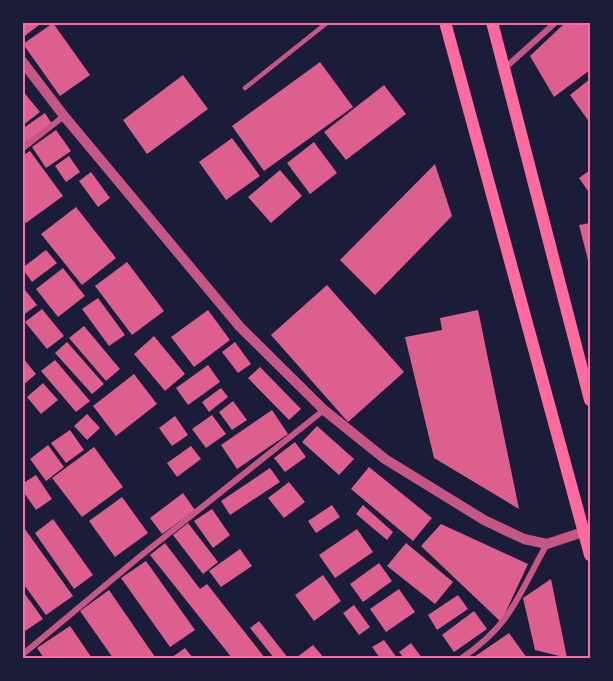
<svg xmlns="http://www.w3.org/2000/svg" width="613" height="681" viewBox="0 0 613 681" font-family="'Public Sans',sans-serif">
<rect width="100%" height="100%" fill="#1b1b3a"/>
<g fill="#dd5f8e">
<path d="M22,22h21l-21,16z"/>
<path d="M566,22h24v48l-36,27 -24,-41z"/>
<path d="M53,23l37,52 -30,21 -37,-52z"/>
<path d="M320,62l33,45 -89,64 -32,-45z"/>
<path d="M183,75l25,34 -61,45 -24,-34z"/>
<path d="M590,79v44l-20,-28z"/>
<path d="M384,85l22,29 -60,46 -22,-28z"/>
<path d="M22,90l18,22 -18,14z"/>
<path d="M45,113l7,11 -30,21v-16z"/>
<path d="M56,130l15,21 -25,17 -14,-21z"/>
<path d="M232,138l28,38 -34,24 -27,-38z"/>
<path d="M314,142l23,31 -27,21 -23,-31z"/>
<path d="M30,151l33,45 -37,27 -4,-4v-63z"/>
<path d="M69,156l11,16 -14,10 -11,-16z"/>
<path d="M435,164l17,52 -77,79 -35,-35z"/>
<path d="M280,170l22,26 -31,27 -23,-26z"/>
<path d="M590,170v24l-11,-16z"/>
<path d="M91,172l19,26 -12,9 -19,-26z"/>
<path d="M76,207l40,51 -34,27 -41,-51z"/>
<path d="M590,223v45l-11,-43z"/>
<path d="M46,250l11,13 -25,19 -10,-14z"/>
<path d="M127,262l37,49 -32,24 -37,-49z"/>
<path d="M63,268l22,28 -27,21 -22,-28z"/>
<path d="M327,285l77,87 -56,50 -77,-87z"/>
<path d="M25,290l12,15 -15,11v-24z"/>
<path d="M98,298l27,37 -16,11 -27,-37z"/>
<path d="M42,309l22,27 -17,13 -22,-27z"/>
<path d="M208,310l22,30 -36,27 -23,-30z"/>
<path d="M478,310l41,199 -85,-51 -29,-121 37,-7 -2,-12z"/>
<path d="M84,326l36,43 -14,12 -37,-43z"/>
<path d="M154,336l31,38 -20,17 -31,-37z"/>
<path d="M67,342l37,42 -12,10 -37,-41z"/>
<path d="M235,342l16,22 -13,9 -16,-21z"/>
<path d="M22,357l14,17 -14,12z"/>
<path d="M55,360l35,41 -14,11 -35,-41z"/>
<path d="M208,365l12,17 -32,23 -12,-17z"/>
<path d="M260,367l41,42 -12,11 -41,-42z"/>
<path d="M134,374l23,30 -41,32 -23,-30z"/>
<path d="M43,383l15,17 -17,14 -14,-17z"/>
<path d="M221,388l7,9 -19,15 -7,-10z"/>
<path d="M233,401l14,19 -15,10 -13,-18z"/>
<path d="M272,410l16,24 -51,35 -16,-24z"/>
<path d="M87,414l13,14 -13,12 -13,-14z"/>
<path d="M212,415l14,19 -20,14 -14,-19z"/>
<path d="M175,416l13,19 -16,11 -13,-18z"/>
<path d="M317,426l37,33 -15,16 -37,-33z"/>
<path d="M70,430l14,20 -18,13 -15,-20z"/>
<path d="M295,442l11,15 -21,15 -11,-14z"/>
<path d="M48,445l16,22 -18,14 -16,-22z"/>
<path d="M191,446l10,13 -24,18 -10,-14z"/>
<path d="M94,447l29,40 -41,30 -30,-39z"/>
<path d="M369,467l63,51 -19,23 -62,-52z"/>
<path d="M270,468l10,14 -50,33 -9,-14z"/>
<path d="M36,475l16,24 -16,11 -14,-20v-6z"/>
<path d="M289,482l16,20 -21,16 -16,-20z"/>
<path d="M183,493l12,17 -33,24 -12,-16z"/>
<path d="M122,497l26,36 -33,24 -26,-36z"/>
<path d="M332,505l8,12 -24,16 -8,-12z"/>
<path d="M363,505l30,27 -6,8 -31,-26z"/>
<path d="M212,509l18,26 -17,13 -19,-27z"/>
<path d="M53,519l40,56 -19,14 -39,-56z"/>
<path d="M188,523l30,39 -15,12 -30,-39z"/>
<path d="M441,524l87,40 -27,58 -80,-76z"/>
<path d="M22,525l51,71 -27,19 -24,-33z"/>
<path d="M357,529l16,23 -38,26 -16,-23z"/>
<path d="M165,543l35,46 7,-5 58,74h-33l-82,-103z"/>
<path d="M406,543l47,39 -18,22 -48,-38z"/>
<path d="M240,549l12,17 -31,21 -12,-16z"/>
<path d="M146,561l49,69 -25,17 -49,-69z"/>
<path d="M379,563l13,18 -29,21 -13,-18z"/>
<path d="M323,575l18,26 -27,20 -19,-26z"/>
<path d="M551,579l16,79 -32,-8 -12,-52z"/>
<path d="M399,589l16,23 -29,20 -16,-23z"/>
<path d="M22,590l21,29 -21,14z"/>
<path d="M109,590l46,67 -2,1h-40l-33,-47z"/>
<path d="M458,595l10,14 -31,21 -9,-15z"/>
<path d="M354,605l16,22 -11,8 -16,-22z"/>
<path d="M474,611l13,18 -33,23 -12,-17z"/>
<path d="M259,621l29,37h-14l-24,-30z"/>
<path d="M70,626l22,32h-48l-7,-10z"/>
<path d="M509,633l18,25h-51l-2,-1z"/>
<path d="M384,640l13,18h-17l-8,-11z"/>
<path d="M411,643l11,15h-18l-5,-6z"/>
<path d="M313,645l11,13h-28z"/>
<path d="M185,648l8,10h-22z"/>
</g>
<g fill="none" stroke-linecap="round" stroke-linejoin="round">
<path stroke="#c65784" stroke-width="4.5" d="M245,88l83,-66"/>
<g stroke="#c65784" stroke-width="6">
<path d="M505,68l51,-46"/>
<path d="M22,149l42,-33"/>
<path d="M22,655l116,-97 186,-148"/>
<path d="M462,658c51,-35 56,-63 85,-114"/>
</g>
<path stroke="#c65784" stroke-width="10" d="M22,61l42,55 176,211 84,83 61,49 99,61 40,19 23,5 36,-12"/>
<g stroke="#ff6b9d" stroke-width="12">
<path d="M445,22l145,533"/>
<path d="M492,22l98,378"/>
</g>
</g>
<rect width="613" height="681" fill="none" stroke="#1b1b3a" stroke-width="48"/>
<rect x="24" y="24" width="565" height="633" fill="none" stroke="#ff6b9d" stroke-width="2"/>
</svg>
